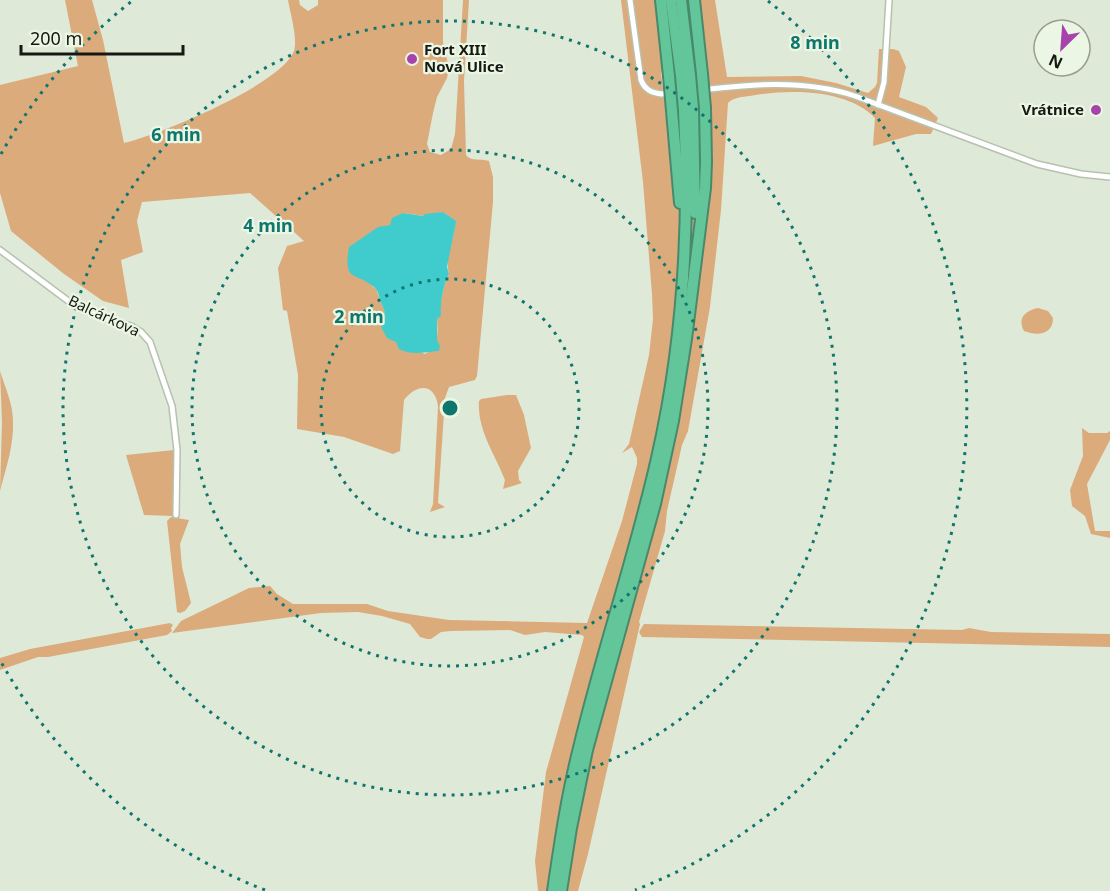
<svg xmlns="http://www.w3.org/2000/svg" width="1110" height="891" viewBox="0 0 1110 891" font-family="'Noto Sans',sans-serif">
<rect width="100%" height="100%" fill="#dfe9d7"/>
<g fill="#dcab7c" fill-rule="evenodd">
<path d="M65,0h27l11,40 21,103c36,-9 157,-58 170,-92 4,-12 -4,-39 -6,-51h11l1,5 8,6 10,-6v-5h125v43l6,25 -2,10 -10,19 -4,16 -6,31 3,8 11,3 10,-6 4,-15 8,-134h6l-5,81 2,74c5,7 15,3 23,6l4,16v25l-16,174 -2,4 -26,7 -4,11 -7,105 7,4 -15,5 3,-8 5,-98c-3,-23 -21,-23 -34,-6l-4,51 -7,3 -49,-17 -47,-8 1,-54 -11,-64 -4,-1 -5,-42 9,-22 17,-5 -54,-48 -108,9 -5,19 6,31 -22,8 8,48 -26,-7 -39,-27 -53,-43 -11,-38v-108l78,-19zM443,212l12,9c0,18 -11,36 -6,53 -6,11 -9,29 -9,42l-3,3c1,12 2,29 -12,35l-29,-12 -20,-53 -4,-3 18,-61 13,-12 21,3z"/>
<path d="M621,0h35l4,21 4,49 -3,3 2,15 45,-2 -12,-86h19l12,77 74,-1 35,7 32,10 7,-6 2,-4 2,-34h14l6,2 7,16 -7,30 27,10 12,11 -7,16h-15l-43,12 2,-28c-28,-30 -89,-29 -125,-22 -8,1 -16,1 -22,7l-7,107 -11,97 -22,124 -6,14 -15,66 -2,20 -26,91 1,2 -52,230 -10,37h-40l-3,-30 11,-89 38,-135 -2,-2 -37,-3 -20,3 -15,-5 -59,1 -10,1 -10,7h-4l-7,-2 -10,-13 -28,-8 -24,-4 -37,1 -149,20 9,-12 68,-33 21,-2 7,8 16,10h74l21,7 61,9 138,3 35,-102 15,-57v-6l-5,-11 -10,6 7,-9 2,-9 18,-80 4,-36 -1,-25 -9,-112z"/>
<path d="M1038,308l10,3 5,7c0,17 -16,18 -29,13 -7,-13 1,-20 14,-23z"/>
<path d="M0,371c5,16 13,33 13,50 1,24 -7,47 -13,70l2,-69z"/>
<path d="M507,395h9l8,20 7,33 -13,23 1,9 3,3 -19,6 2,-9c-10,-26 -28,-50 -26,-79l2,-2z"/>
<path d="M1082,428l7,5h18l3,-2v9l-23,44 8,47h15v7l-19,-4 -6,-18 -13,-10 -2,-16 13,-34z"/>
<path d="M174,450l-1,66 -29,-1 -18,-60z"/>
<path d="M171,517l18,3 -9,24 2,23 9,36 -6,8 -5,2 -3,-1 -10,-91z"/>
<path d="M170,623l3,2 -2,3 1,3 -5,4 -119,22h-10l-38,13v-12l30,-9z"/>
<path d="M644,624l318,6 7,-2 22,4 119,2v13l-468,-10 -3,-5z"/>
</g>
<path fill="#40cccd" d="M443,212l13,9 -1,6 -8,40 2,7c-6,11 -9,29 -8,42l-4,3v21l3,6 -1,5c-15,1 -26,5 -40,-2l-3,-7 -9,-4 -6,-11c5,-10 5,-13 1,-22 -3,-6 -3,-14 -8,-18 -19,-16 -31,-4 -25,-40l29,-20 12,-2 2,-7 11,-5 20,3 2,-2z"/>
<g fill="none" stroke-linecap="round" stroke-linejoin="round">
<g stroke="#b7c1af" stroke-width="8">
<g id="street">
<path d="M630,0l11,80c4,10 11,13 21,14 64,-6 130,-19 193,2l182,68 44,10 29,3"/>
<path d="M878,105l6,-23 5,-82"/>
<path d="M0,250l75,56 28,12 28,8 10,6 9,10 22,64 5,44 -1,65"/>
</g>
</g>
<g stroke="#48896b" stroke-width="14">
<g id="highway">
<path d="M661,0l8,76"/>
<path d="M671,0l10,76"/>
<path d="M681,0l9,75"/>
<path d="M694,0l8,74"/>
<path d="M693,109l2,104"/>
<path d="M672,111l8,92"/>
<path d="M553,891c7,-48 14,-96 26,-143 23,-97 56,-192 78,-290 26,-114 33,-231 27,-348"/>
<path d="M561,891l10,-63 16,-78 68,-246 18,-83 13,-82 19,-151 1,-26 -1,-54"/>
</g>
</g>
<use href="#street" stroke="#fff" stroke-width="5"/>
<use href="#highway" stroke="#63c69b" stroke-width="10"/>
<g stroke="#48896b" stroke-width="14" stroke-linecap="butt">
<g id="highway-bridge">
<path d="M702,74l3,34"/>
<path d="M690,75l3,34"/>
<path d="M669,76l3,35"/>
<path d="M681,76l3,34"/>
</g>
</g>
<use href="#highway-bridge" stroke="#63c69b" stroke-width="10"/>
</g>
<g fill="none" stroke="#0f766e" stroke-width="3" stroke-dasharray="3 6">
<circle cx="450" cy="408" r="129"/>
<circle cx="450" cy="408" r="258"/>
<circle cx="450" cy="408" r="387"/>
<path d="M265 890A516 516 0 0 1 1 662M1 154A516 516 0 0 1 132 1M768 1A516 516 0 0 1 635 890"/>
</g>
<g fill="#a644ab" stroke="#ecf6e4" stroke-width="2">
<circle cx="412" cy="59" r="6"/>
<circle cx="1096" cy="110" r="6"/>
</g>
<g text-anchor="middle" stroke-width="4.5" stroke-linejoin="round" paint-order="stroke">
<g font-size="15" font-weight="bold" fill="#161913" stroke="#ecf6e4" text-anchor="start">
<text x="424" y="55">Fort XIII<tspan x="424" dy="17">Nová Ulice</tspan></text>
<text x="1084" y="115" text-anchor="end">Vrátnice</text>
</g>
<g font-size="15" fill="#161913" stroke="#ecf6e4">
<text transform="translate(104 316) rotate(25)" y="5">Balcárkova</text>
</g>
</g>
<circle cx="450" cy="408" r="9" fill="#0f766e" stroke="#ecf6e4" stroke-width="3"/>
<g font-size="18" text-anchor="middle" font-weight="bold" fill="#0f766e" stroke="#ecf6e4" stroke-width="4.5" stroke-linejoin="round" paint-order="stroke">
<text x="815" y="49">8 min</text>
<text x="176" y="141">6 min</text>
<text x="268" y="232">4 min</text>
<text x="359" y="323">2 min</text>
</g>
<g transform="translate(1062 48) rotate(205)"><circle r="28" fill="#ecf6e4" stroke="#969e90" stroke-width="1.5"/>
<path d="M0-4.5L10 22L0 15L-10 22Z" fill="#a644ab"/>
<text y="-9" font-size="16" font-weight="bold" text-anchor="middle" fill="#161913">N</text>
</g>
<path d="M21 45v9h162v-9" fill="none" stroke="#161913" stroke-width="3"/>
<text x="30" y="45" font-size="18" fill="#161913" stroke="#ecf6e4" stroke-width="4.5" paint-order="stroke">200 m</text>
</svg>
